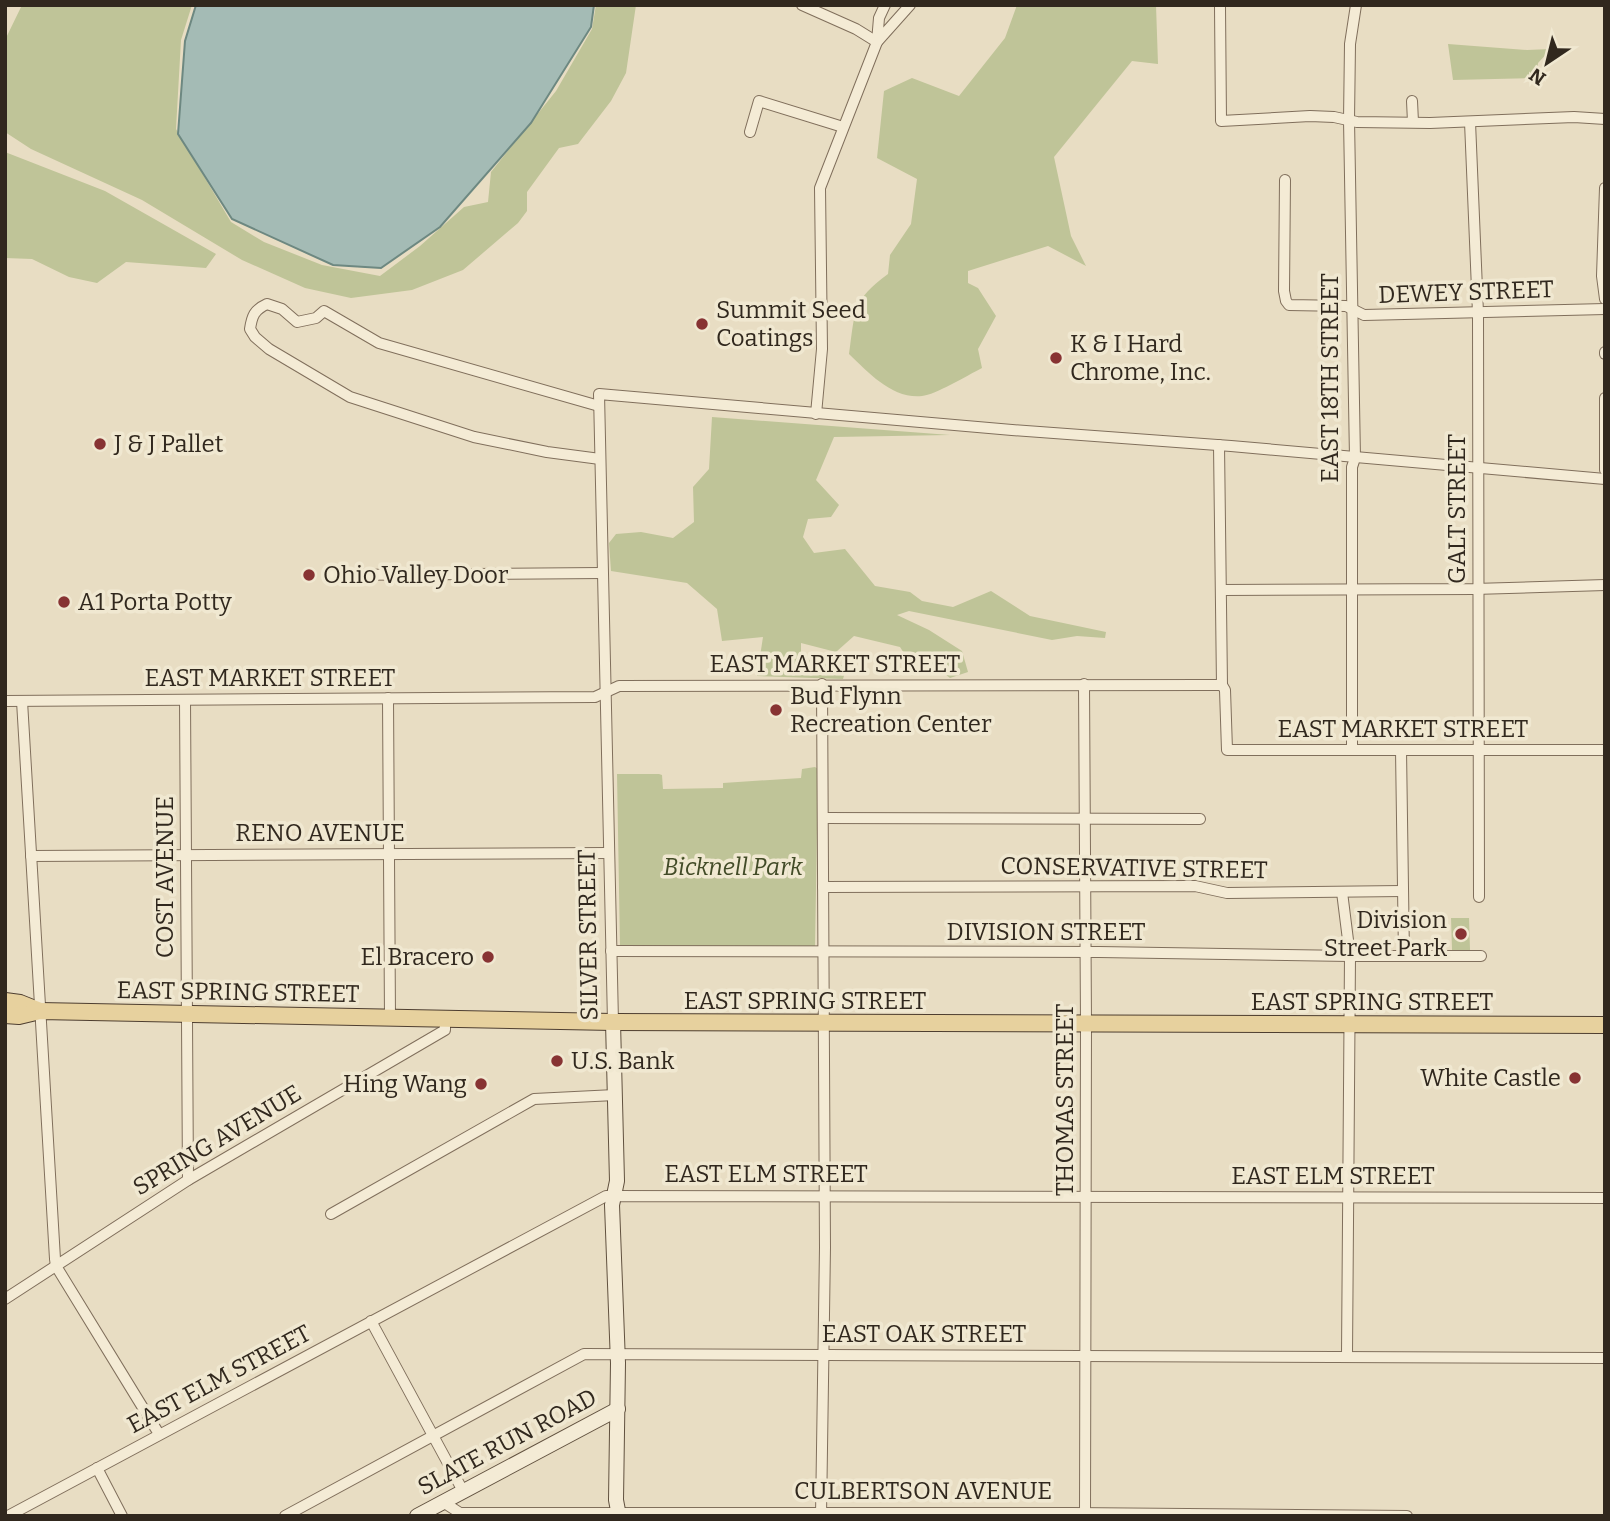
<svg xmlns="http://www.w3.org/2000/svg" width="1610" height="1521" viewBox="0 0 1610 1521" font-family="Bitter,serif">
<rect width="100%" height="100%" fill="#e8ddc3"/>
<g fill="#bfc498">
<path d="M22,5h170l-11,35 -5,89 55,93 33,20 58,23 58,11 40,-30 44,-39 24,-5 3,-30 65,-81 36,-62 4,-24h40l-10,68 -15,28 -33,43 -19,4 -32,44v19l-9,12 -55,47 -51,20 -61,8 -46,-10 -63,-28 -100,-60 -111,-51 -26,-17v-92z"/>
<path d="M1017,5h139l2,59 -26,-3 -78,96 17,79 15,30 -38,-20 -80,25v12l10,5 18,28 -18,33 4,19c-14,7 -47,27 -60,28 -30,3 -53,-23 -73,-42 6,-42 3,-54 39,-80l2,-19 21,-31 6,-45 -40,-21 7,-67 28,-13 47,18 46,-58z"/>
<path d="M1448,44l79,6 24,-1 -13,14 -2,15 -83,2z"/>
<path d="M5,152l100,39 111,63 -10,14 -80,-6 -29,21 -28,-6 -37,-18 -27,-1z"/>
<path d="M712,417l238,18 -116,2 -18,43 23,25 -8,12 -23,2 -5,18 11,16 31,-4 30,37 35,6 12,9 31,6 38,-16 39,25 76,16 -1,6 -28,-2 -25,4 -143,-29 -12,4 32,15 33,21 6,21 -18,6 -23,-18 -18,1 -9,-14 -46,-11 -18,16 -35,-9v16l46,7 -4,13 -86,-3 6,-39 -41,4 -5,-32 -30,-26 -76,-12 -2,-28 7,-9 25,-2 32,6 21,-16 -1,-35 16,-18z"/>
<path d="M815,767l3,2 -3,178 -195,-1 -3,-172h42l3,1 1,14 60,-1v-5l78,-5 1,-9z"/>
<path d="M1451,918h18l1,32h-18z"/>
</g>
<path fill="#a4bbb5" stroke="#6d8881" stroke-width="2" d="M196,5h398l-3,22 -60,96 -91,104 -59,41 -48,-3 -101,-46 -54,-85 7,-93z"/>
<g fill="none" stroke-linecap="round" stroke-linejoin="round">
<g stroke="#806f5c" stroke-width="12">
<g id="street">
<path d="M802,5l54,24 21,13 -57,146 2,161 -6,65"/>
<path d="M885,5l-6,13 -2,24 33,-37"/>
<path d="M1220,7l1,114 89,-5 24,1 23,5 73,1 144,-6 31,2"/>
<path d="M1412,101l1,21"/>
<path d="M1470,122l8,191 1,584"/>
<path d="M750,132l9,-31 84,26"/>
<path d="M1285,180l-1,111 2,10 3,4 57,1 18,9 241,-6"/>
<path d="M1605,188l-3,88 3,23"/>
<path d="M1605,352v2"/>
<path d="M1605,398v72"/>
<path d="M599,406l-220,-63 -55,-32 -8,7 -19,4 -15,-13 -15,-5c-13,6 -15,12 -17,25l5,8 14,12 81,48 124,40 73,15 53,7"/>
<path d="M1219,445l3,240"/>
<path d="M333,575l269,-2"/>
<path d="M1222,590l252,-1 131,-4"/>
<path d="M1084,684l2,340 -1,492"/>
<path d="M388,698l2,320"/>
<path d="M185,700l3,480"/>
<path d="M5,701l590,-4 24,-11 594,-1h9l3,5 2,60h378"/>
<path d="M22,701l33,558 1,7 103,168"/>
<path d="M1352,750v-283l3,-9 -6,-338 1,-76 6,-39"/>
<path d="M1401,750l3,206"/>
<path d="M823,818l377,1"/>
<path d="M31,856l578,-3"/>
<path d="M823,887l372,-1 32,7 175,-2"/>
<path d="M1342,892l8,64 -3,400"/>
<path d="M611,951l488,1 251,4h131"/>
<path d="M613,1022l-14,-628 413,36 219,16 374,33"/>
<path d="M331,1214l203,-115 81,-4"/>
<path d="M5,1299l183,-119 257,-150v-11"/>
<path d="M371,1321l92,170"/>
<path d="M97,1468l25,48"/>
<path d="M443,1502l17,11h613l334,3"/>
<path d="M8,1516l598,-320 999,2"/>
<path d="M285,1516l299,-162 1021,4"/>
<path d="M821,1516l4,-269 -3,-563"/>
</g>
</g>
<g stroke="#61513f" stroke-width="16">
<g id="secondary">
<path d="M613,1022l4,159 -5,24 6,158 -2,137 3,16"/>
<path d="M417,1516l201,-107"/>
</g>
</g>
<g stroke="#4e3e30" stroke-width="18">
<g id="primary">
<path d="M5,1001l15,2 20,8"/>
<path d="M5,1015l14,1 21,-5 573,11 992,3"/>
</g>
</g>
<use href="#street" stroke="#f4ebd5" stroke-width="10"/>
<use href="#secondary" stroke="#f4ebd5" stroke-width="14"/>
<use href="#primary" stroke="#e7d19e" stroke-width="16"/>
</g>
<g fill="#873333" stroke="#f0e8d1" stroke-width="2.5">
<circle cx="702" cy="324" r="7"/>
<circle cx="1056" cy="358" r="7"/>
<circle cx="100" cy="444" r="7"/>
<circle cx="309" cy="575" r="7"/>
<circle cx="64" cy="602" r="7"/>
<circle cx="776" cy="710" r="7"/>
<circle cx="1461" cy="934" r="7"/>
<circle cx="488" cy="957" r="7"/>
<circle cx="557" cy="1061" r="7"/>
<circle cx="1575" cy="1078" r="7"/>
<circle cx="481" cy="1084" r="7"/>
</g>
<g text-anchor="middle" stroke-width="7" stroke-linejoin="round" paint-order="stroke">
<g font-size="24" fill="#31281e" stroke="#f0e8d1">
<text transform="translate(1466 292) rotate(-2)" y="8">DEWEY STREET</text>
<text transform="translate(1330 378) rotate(-90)" y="8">EAST 18TH STREET</text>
<text transform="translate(1457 509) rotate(-90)" y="8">GALT STREET</text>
<text x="835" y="672">EAST MARKET STREET</text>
<text x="270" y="686">EAST MARKET STREET</text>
<text x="1403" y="737">EAST MARKET STREET</text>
<text x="320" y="841">RENO AVENUE</text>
<text transform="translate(1134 868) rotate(1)" y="8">CONSERVATIVE STREET</text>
<text transform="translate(165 877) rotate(-90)" y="8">COST AVENUE</text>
<text x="1046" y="940">DIVISION STREET</text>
<text transform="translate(588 935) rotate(-91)" y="8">SILVER STREET</text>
<text transform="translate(238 992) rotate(1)" y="8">EAST SPRING STREET</text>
<text x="805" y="1009">EAST SPRING STREET</text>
<text x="1372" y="1010">EAST SPRING STREET</text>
<text transform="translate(1065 1100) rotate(-90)" y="8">THOMAS STREET</text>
<text transform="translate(217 1140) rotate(-31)" y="8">SPRING AVENUE</text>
<text x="766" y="1182">EAST ELM STREET</text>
<text x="1333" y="1184">EAST ELM STREET</text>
<text x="924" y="1342">EAST OAK STREET</text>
<text transform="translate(219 1379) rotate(-28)" y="8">EAST ELM STREET</text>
<text transform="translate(507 1442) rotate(-28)" y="8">SLATE RUN ROAD</text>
<text x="923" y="1499">CULBERTSON AVENUE</text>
</g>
<g font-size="24" fill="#31281e" stroke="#f0e8d1" text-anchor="start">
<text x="716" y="318">Summit Seed<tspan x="716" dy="28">Coatings</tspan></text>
<text x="1070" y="352">K &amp; I Hard<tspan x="1070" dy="28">Chrome, Inc.</tspan></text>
<text x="114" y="452">J &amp; J Pallet</text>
<text x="323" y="583">Ohio Valley Door</text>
<text x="78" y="610">A1 Porta Potty</text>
<text x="790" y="704">Bud Flynn<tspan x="790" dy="28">Recreation Center</tspan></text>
<text x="1447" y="928" text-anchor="end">Division<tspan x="1447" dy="28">Street Park</tspan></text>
<text x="474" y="965" text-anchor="end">El Bracero</text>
<text x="571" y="1069">U.S. Bank</text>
<text x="1561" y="1086" text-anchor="end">White Castle</text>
<text x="467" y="1092" text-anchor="end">Hing Wang</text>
</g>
<g font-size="24" font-style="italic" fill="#424b27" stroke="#f0e8d1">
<text x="733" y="875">Bicknell Park</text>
</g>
</g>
<rect width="1610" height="1521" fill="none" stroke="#31281e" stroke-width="14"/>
<g transform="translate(1547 63) rotate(215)" stroke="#f0e8d1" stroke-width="5" paint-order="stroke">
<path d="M0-5L12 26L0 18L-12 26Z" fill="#31281e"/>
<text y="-10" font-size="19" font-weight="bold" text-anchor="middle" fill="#31281e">N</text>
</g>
</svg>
